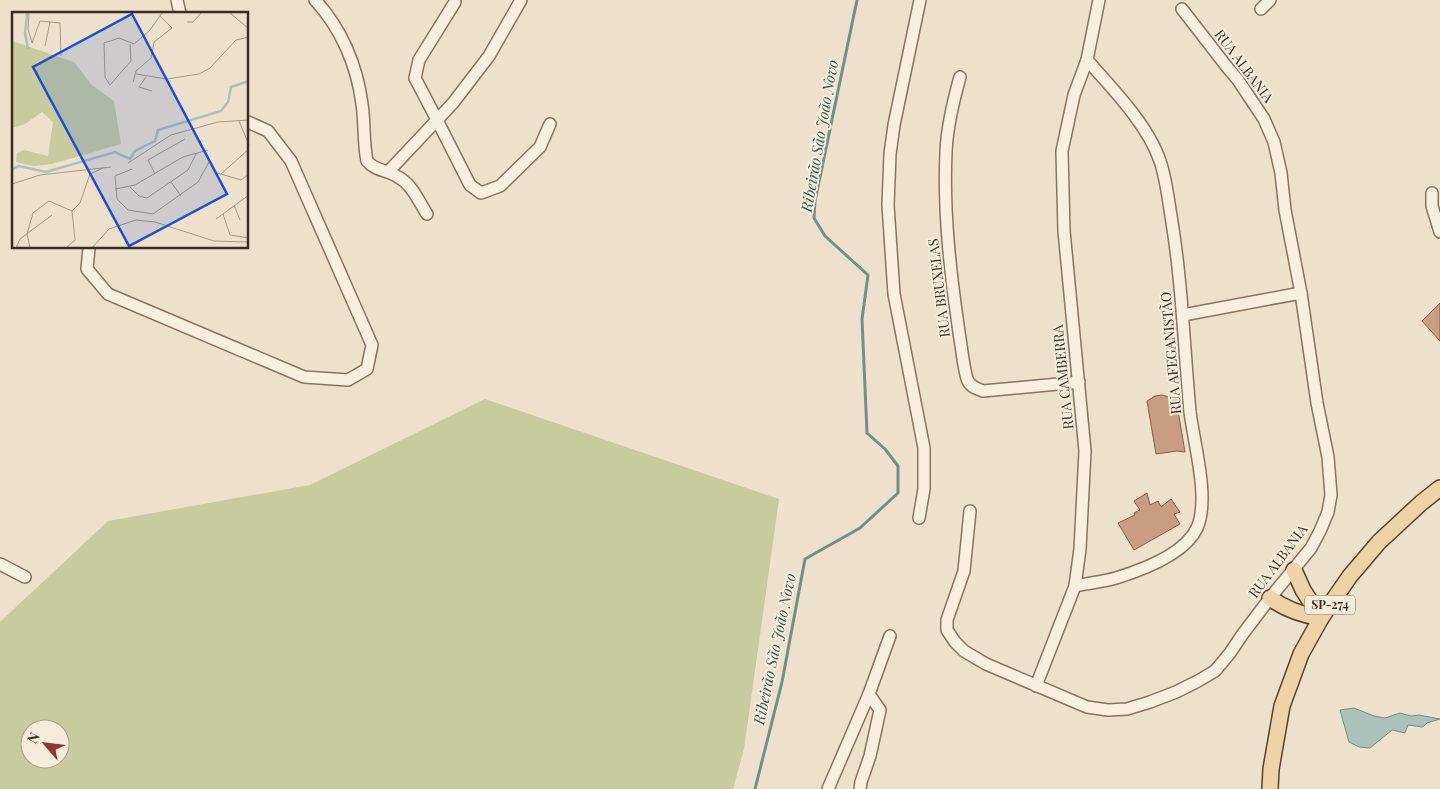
<svg xmlns="http://www.w3.org/2000/svg" width="1440" height="789" viewBox="0 0 1440 789" font-family="'Playfair Display',serif">
<rect width="100%" height="100%" fill="#ede1cb"/>
<path fill="#c8cb9e" fill-rule="evenodd" d="M485,399l294,100 -35,250 -11,40h-733v-167l108,-101 202,-36zM30,729h30v30h-30z"/>
<path fill="#abc2ba" stroke="#719087" d="M1354,708l20,8 11,2 15,-5 11,3 8,-1 21,4 -13,4 -4,4 -15,-2 -3,8 -13,-3 -22,18 -11,-1 -10,-5 -9,-32z"/>
<g fill="none" stroke-linecap="round" stroke-linejoin="round">
<path stroke="#719087" stroke-width="3" d="M755,789l27,-107 23,-123 55,-31 38,-35v-27l-13,-17 -18,-16 -5,-114 6,-44 -43,-39 -11,-18 1,-17 42,-201"/>
</g>
<g fill="#c99d83" stroke="#875d46">
<path d="M1440,303v38l-18,-20z"/>
<path d="M1162,395l14,4 9,53 -8,-1 -21,3 -9,-53 8,-5z"/>
<path d="M1147,493l3,12 8,-4 3,6 10,-8 9,13 -6,2 6,10 -46,26 -16,-27 17,-8 -1,-2 6,-3 -6,-9z"/>
</g>
<g fill="none" stroke-linecap="round" stroke-linejoin="round">
<g stroke="#89745f" stroke-width="14">
<g id="minor">
<path d="M177,0l3,14"/>
<path d="M315,0c26,28 42,65 47,104 3,19 1,38 5,57 8,10 21,9 31,16 14,7 21,25 29,37"/>
<path d="M455,2l-36,58 -4,18 22,42 33,65 11,8 19,-7 40,-39 10,-23"/>
<path d="M1261,9l9,-9"/>
<path d="M960,77c-7,25 -13,49 -14,75 -3,62 5,126 14,187 2,11 4,33 8,42 3,6 9,8 15,10l96,-9"/>
<path d="M388,172l65,-69 36,-47 32,-56"/>
<path d="M1432,193v13l8,26"/>
<path d="M89,248l-2,21 21,25 196,83 44,3 19,-11 5,-24 -81,-184 -23,-30 -20,-9"/>
<path d="M1183,315l118,-22"/>
<path d="M970,511l-6,60 -17,49v10l8,12 9,9 22,13 101,43 21,3 19,-1 23,-7 26,-10 22,-11 17,-10 15,-18 12,-18 28,-37 41,-50 9,-17 8,-19 3,-17 -3,-38 -11,-54 -16,-110 -16,-83 -4,-37 -7,-31 -10,-23 -26,-39 -11,-13 -45,-58"/>
<path d="M919,518l5,-29v-41l-30,-154 -6,-89 2,-51 4,-29 26,-125"/>
<path d="M0,564l25,13"/>
<path d="M1075,586c13,-3 28,-4 41,-8 26,-8 69,-24 81,-50 13,-29 -3,-84 -7,-116 -6,-65 -8,-131 -19,-196 -3,-18 -5,-38 -11,-55 -12,-36 -48,-73 -73,-101"/>
<path d="M1036,686l39,-100 5,-37 5,-98 -21,-220 -2,-80 12,-56 13,-35 12,-60"/>
<path d="M828,789l41,-95 21,-58"/>
<path d="M860,789l1,-7 9,-26 10,-46 -11,-16"/>
</g>
</g>
<g stroke="#584233" stroke-width="18">
<g id="major">
<path d="M1294,570l9,20 18,28"/>
<path d="M1270,598c15,11 32,17 51,20"/>
<path d="M1270,789l1,-20 11,-63 19,-52 20,-36 29,-42 29,-34 42,-39 19,-15"/>
</g>
</g>
<use href="#minor" stroke="#f8efde" stroke-width="11"/>
<use href="#major" stroke="#edd3a6" stroke-width="15"/>
</g>
<g text-anchor="middle" stroke-width="4" stroke-linejoin="round" paint-order="stroke">
<rect fill="#f5ecda" stroke="#736659" stroke-width="1" x="1305" y="595.5" width="50" height="19" rx="4"/>
<g font-size="12" font-weight="bold" fill="#3b2d22">
<text x="1330" y="609">SP-274</text>
</g>
<g font-size="14" fill="#3b2d22" stroke="#f5ecda">
<text transform="translate(1244 66) rotate(53)" y="5">RUA ALBANIA</text>
<text transform="translate(939 288) rotate(-97)" y="5">RUA BRUXELAS</text>
<text transform="translate(1171 353) rotate(-95)" y="5">RUA AFEGANISTÃO</text>
<text transform="translate(1063 377) rotate(-96)" y="5">RUA CAMBERRA</text>
<text transform="translate(1278 561) rotate(-53)" y="5">RUA ALBANIA</text>
</g>
<g font-size="15" font-style="italic" fill="#325955" stroke="#f5ecda">
<text transform="translate(820 136) rotate(-80)" y="5">Ribeirão São João Novo</text>
<text transform="translate(775 649) rotate(-78)" y="5">Ribeirão São João Novo</text>
</g>
</g>
<g transform="translate(12 12)">
<rect width="236" height="236" fill="#ede1cb"/>
<path d="M0,29l62,21 18,23 22,16 7,43 -69,20 -18,2 -18,-4 1,-9 7,-3 24,6 5,-34 -11,-10 -17,12 -13,4z" fill="#c8cb9e"/>
<path fill="none" stroke="#abc2ba" stroke-width="2.5" d="M15,1l-2,20 3,16M0,157l7,-3 27,6 69,-20 15,7 5,-8 20,-10 3,-11 63,-19 7,-9 3,-15 18,-6"/>
<path fill="none" stroke="#a69987" stroke-width="1" d="M17,1l-1,16 4,14 8,-22 10,1 -5,24M218,1l19,16M38,10l10,1 1,33M175,10h6l8,-9M118,32l1,17 -21,24 -5,-8 -1,-34 15,-5 15,6 16,-14 12,-17M124,62l31,5 32,-5 11,-6 26,-28 13,-3M134,65l-7,10 13,4M121,70l3,-11 15,-13 3,-16 18,-14 -12,-12M227,109l10,24M116,151l43,-28 47,-13 31,-2M120,157l-17,7 2,23 11,11 25,4 45,-32 11,-20M202,160l27,8 8,-6M143,162l-7,-14 37,-21M209,162l28,-25M159,170l10,14M0,172l28,-9 71,-8M118,175l9,9 8,2 41,-28 8,-16M103,177l20,-4 48,-28 25,-7M222,193l6,15M211,202l7,21 19,3M204,207l33,-24M4,236l4,-9 32,-24M18,236l-3,-14 6,-21 16,-12 23,10 8,-8 10,-29 13,-6M54,236l9,-8 -3,-29M80,236l17,-19 27,-9 19,2 59,19 35,1"/>
<path fill="#1d4ed8" fill-opacity="0.15" stroke="#1d4ed8" stroke-width="2.5" d="M120,2l95,180 -98,52 -96,-179z"/>
<rect width="236" height="236" fill="none" stroke="#3b2d22" stroke-width="2.5"/>
</g>
<g transform="translate(45 744) rotate(298)"><circle r="24" fill="#f5ecda" stroke="#aba090"/>
<path d="M0-4L9 19L0 12L-9 19Z" fill="#953238"/>
<text y="-8" font-size="14" font-weight="bold" text-anchor="middle" fill="#3b2d22">N</text>
</g>
</svg>
